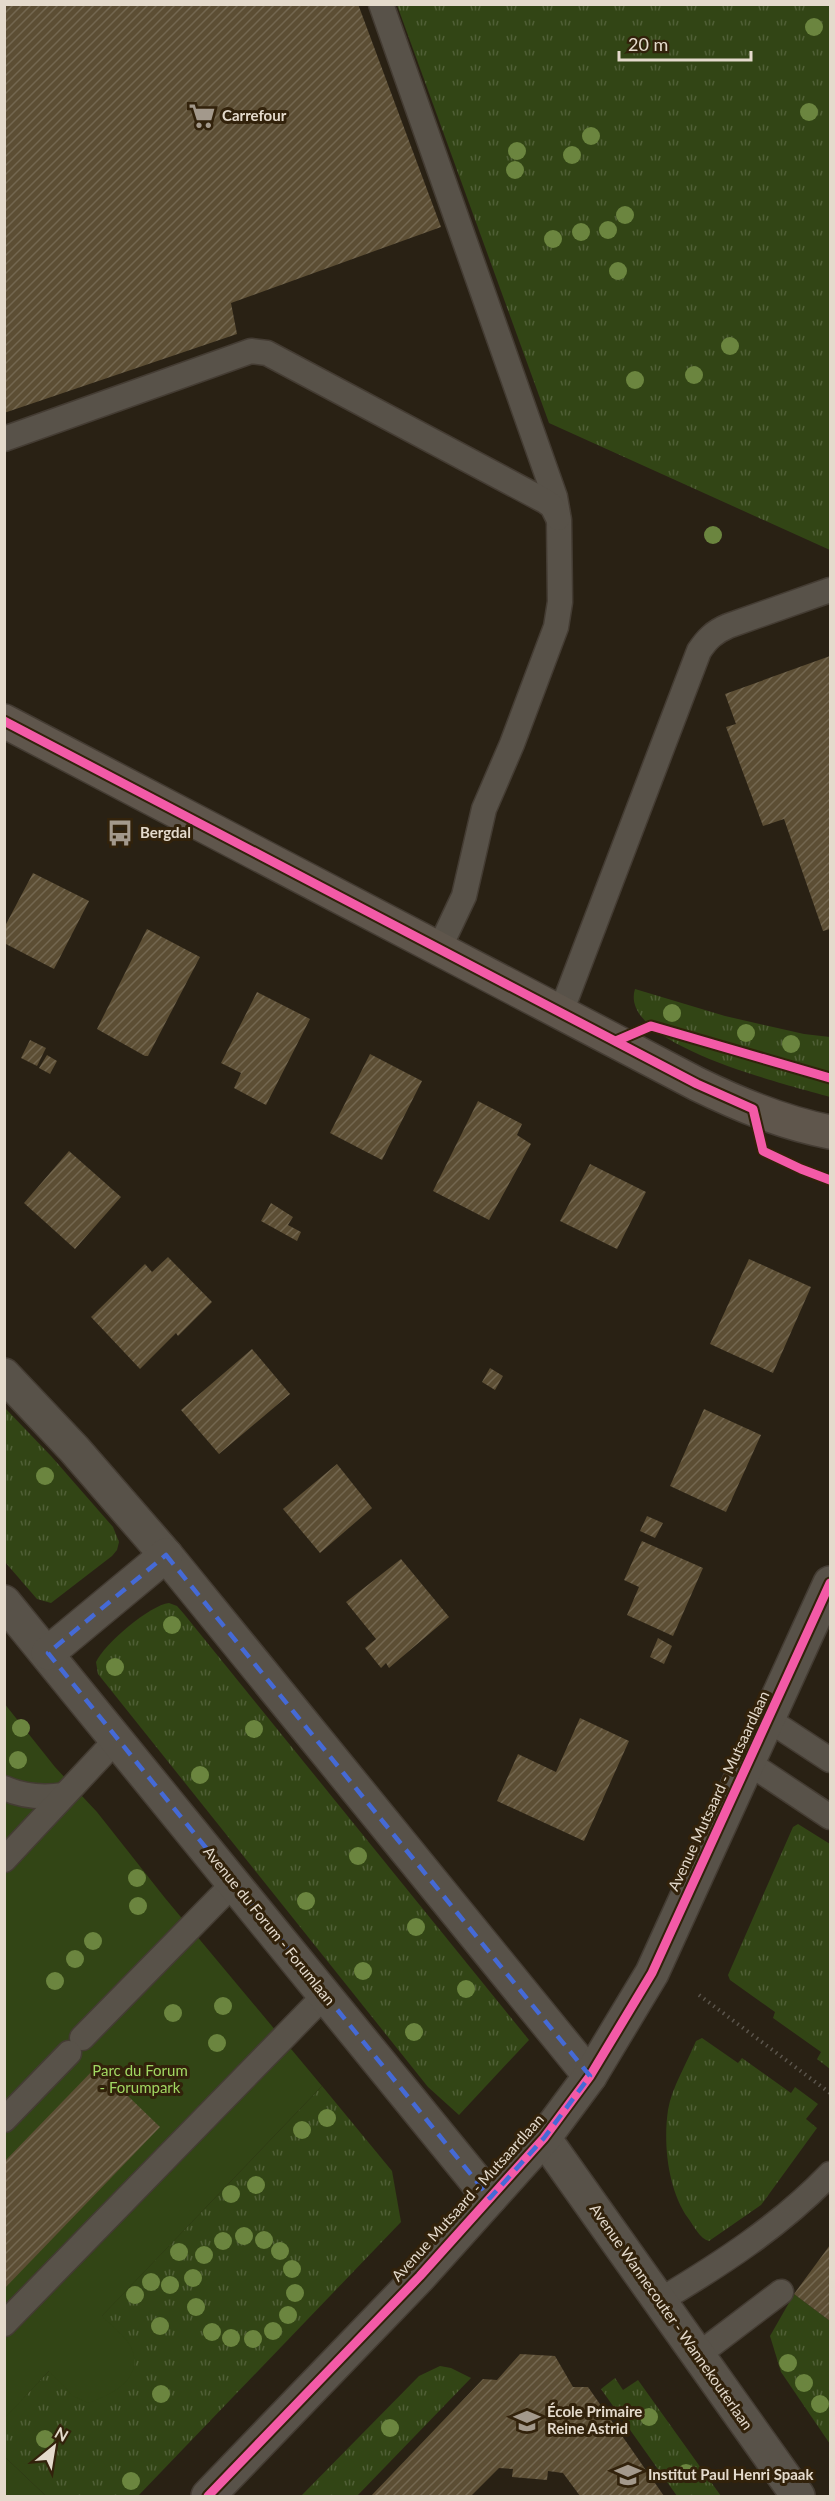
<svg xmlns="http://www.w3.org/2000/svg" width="835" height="2501" viewBox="0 0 835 2501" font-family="Lato,sans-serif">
<defs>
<pattern id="grass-tufts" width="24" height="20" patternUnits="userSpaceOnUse" patternTransform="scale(1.5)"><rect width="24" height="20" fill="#324515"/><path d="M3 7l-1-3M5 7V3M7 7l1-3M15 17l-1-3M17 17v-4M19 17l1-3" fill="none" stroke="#505f36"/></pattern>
<pattern id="building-hatch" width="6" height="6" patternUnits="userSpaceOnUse" patternTransform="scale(1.5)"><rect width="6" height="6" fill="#5c4e34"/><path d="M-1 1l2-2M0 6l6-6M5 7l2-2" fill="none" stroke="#736750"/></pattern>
</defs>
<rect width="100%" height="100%" fill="#292114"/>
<g fill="url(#grass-tufts)">
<path d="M397,5h433v545l-281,-127z"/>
<path d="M635,989l90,27 79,18 26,3v60c-37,-11 -213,-52 -195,-108z"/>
<path d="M5,1408l46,48 62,71 6,15 -2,8 -5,6 -61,47 -14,-4 -32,-37z"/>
<path d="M169,1603l8,3 7,8 345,426 -70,75 -31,-28 -330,-413 -2,-12c8,-18 54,-57 73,-59z"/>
<path d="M798,1824l32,20v225l-13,-10 4,-7 -48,-34 2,-6 -45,-32 -2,-5 65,-148z"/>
<path d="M702,2038l36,25 4,-5 49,35 4,-6 23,17 -12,15 11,9 -56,77 -52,36c-9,-2 -15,-15 -21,-23 -20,-28 -25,-74 -20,-108 4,-23 19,-47 28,-69z"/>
<path d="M322,2086l70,85 9,51 -263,274h-92l-41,-39 -1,-39z"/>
<path d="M794,2294l36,27v123l-49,-72 -11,-36z"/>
<path d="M440,2366l11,2 20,10 -114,118h-56l118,-120z"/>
<path d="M615,2378l8,12 15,-10 83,116h-44l-76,-107z"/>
</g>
<g fill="#324515">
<path d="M4,1703l51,64 42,45 68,86 157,188 -220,230c8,9 24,20 29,31 14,31 -19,48 -43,56l-15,-7 -24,-25 -44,47z"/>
<path d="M4,2457h1l41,39h-41z"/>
</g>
<g fill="url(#building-hatch)">
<path d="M4,4h354l83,223 -210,76 6,31 -233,79z"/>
<path d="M830,656v273l-7,2 -39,-112 -21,7 -37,-99 10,-3 -11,-30z"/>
<path d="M33,873l56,28 -35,68 -50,-26v-15z"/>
<path d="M147,929l53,28 -52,99h-3l-48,-27z"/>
<path d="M257,992l53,27 -44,86 -32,-17 7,-15 -20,-10z"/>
<path d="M30,1040l16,8 -9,18 -16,-8z"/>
<path d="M370,1054l52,27 -40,79 -52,-27z"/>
<path d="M47,1055l10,6 -7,13 -11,-6z"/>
<path d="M478,1101l44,23 -5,11 14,9 -42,76 -56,-29z"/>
<path d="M69,1151l52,46 -46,52 -51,-46z"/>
<path d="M590,1164l56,28 -29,57 -57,-28z"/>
<path d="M271,1203l22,14 -5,8 13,7 -4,9 -36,-20z"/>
<path d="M168,1257l44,45 -34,34 -2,-3 -36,36 -49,-52 54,-53 7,8z"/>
<path d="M749,1259l62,28 -38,86 -63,-29z"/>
<path d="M252,1349l38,45 -71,60 -38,-44z"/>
<path d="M490,1368l13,8 -8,14 -13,-8z"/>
<path d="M704,1409l57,26 -35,77 -56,-26z"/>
<path d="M337,1464l35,44 -52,45 -37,-44z"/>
<path d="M647,1516l16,7 -8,15 -15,-7z"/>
<path d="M642,1541l61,27 -30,68 -46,-21 12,-28 -15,-7z"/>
<path d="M401,1559l48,58 -60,51 -3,-5 -5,5 -16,-20 11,-9 -30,-37z"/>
<path d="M658,1638l14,8 -8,18 -14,-7z"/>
<path d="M580,1718l49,23 -45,100 -87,-40 21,-47 38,18z"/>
<path d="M97,2066l63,61 -156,162v-127z"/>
<path d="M830,2245v76l-36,-27z"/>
<path d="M520,2354l35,2 18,31h15l76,109h-84l-17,-23 -15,-2 -1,9 -35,-3 1,-8 -14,-1 -28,28h-100l112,-117 14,1z"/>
</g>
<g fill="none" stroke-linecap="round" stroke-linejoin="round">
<g stroke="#443c33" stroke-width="27">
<g id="service">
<path d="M381,4l174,493 4,23 1,82 -4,25 -44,117 -28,65 -20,87 -25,53"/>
<path d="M4,439l247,-88 16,2 278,148 7,5 6,12"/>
<path d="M561,1012l138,-361c8,-12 15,-19 29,-25l102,-36"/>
<path d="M769,1720l61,40"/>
<path d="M749,1763l81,54"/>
<path d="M4,1788c20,9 39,10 60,7"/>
<path d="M4,1860l113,-121"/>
<path d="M82,2038l153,-156"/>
<path d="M4,2120l65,-67"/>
<path d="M659,2301c62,-37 121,-75 171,-127"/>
<path d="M4,2324l321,-329"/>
<path d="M698,2355l83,-63"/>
</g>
</g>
<g stroke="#443c33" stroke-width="36">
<g id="minor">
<path d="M4,1375l70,74 92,106 424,521"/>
<path d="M4,1602l486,596"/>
<path d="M48,1653l118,-98"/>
<path d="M544,2138l254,358"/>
</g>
</g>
<g stroke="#443c33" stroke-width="36">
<path id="tertiary" d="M208,2496l212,-220 124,-138 46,-62 62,-103 178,-390"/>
</g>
<g stroke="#443c33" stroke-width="36">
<path id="secondary" d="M4,721l693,363c43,21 86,39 133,48"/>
</g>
<path stroke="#5b554c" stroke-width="4" stroke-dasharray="1.5 4.5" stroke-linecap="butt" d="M699,1995l131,98"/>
<use href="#service" stroke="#585249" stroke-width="24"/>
<use href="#minor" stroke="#585249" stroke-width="33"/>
<use href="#tertiary" stroke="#585249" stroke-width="33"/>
<use href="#secondary" stroke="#5f564c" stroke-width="33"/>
<g stroke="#32220b" stroke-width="13">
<g id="cycleway">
<path d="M4,721l693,363 56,25 10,42 38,18 29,11"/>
<path d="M616,1041l35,-15 179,52"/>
<path d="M208,2496l212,-220 124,-138 46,-62 62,-103 178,-390"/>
</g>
</g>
<use href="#cycleway" stroke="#f35aa7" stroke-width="9"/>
</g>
<g fill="#6b853f">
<circle cx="814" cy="27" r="9"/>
<circle cx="809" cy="112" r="9"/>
<circle cx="591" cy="136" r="9"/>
<circle cx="517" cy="151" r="9"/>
<circle cx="572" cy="155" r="9"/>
<circle cx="515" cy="170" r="9"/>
<circle cx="625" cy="215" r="9"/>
<circle cx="608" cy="230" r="9"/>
<circle cx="581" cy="232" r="9"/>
<circle cx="553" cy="239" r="9"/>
<circle cx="618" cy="271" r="9"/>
<circle cx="730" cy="346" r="9"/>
<circle cx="694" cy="375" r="9"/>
<circle cx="635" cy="380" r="9"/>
<circle cx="713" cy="535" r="9"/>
<circle cx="672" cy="1013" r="9"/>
<circle cx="746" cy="1033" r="9"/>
<circle cx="791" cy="1044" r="9"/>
<circle cx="45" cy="1476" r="9"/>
<circle cx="172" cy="1625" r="9"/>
<circle cx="115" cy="1667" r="9"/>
<circle cx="21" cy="1728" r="9"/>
<circle cx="254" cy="1729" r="9"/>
<circle cx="18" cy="1760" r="9"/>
<circle cx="200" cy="1775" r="9"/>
<circle cx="358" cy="1856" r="9"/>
<circle cx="137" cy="1878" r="9"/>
<circle cx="306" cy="1901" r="9"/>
<circle cx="138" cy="1906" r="9"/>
<circle cx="416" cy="1927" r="9"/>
<circle cx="93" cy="1941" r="9"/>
<circle cx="75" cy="1959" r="9"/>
<circle cx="363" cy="1971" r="9"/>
<circle cx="55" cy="1981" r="9"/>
<circle cx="466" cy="1989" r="9"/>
<circle cx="223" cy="2006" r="9"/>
<circle cx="173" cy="2013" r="9"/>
<circle cx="414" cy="2032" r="9"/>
<circle cx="217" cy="2043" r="9"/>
<circle cx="327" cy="2118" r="9"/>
<circle cx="302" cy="2130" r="9"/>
<circle cx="256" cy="2185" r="9"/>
<circle cx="231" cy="2194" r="9"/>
<circle cx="244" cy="2236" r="9"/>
<circle cx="264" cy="2240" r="9"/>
<circle cx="223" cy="2241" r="9"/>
<circle cx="280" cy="2251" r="9"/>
<circle cx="179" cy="2252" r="9"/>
<circle cx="204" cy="2255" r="9"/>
<circle cx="292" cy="2269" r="9"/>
<circle cx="193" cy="2278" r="9"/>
<circle cx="151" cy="2282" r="9"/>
<circle cx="170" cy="2285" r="9"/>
<circle cx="295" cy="2293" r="9"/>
<circle cx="135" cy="2295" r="9"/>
<circle cx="196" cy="2307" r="9"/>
<circle cx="288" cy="2315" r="9"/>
<circle cx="160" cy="2326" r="9"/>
<circle cx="273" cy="2331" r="9"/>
<circle cx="212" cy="2332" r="9"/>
<circle cx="231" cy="2338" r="9"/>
<circle cx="253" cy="2339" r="9"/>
<circle cx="788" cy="2363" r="9"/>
<circle cx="804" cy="2383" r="9"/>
<circle cx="161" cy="2394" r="9"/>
<circle cx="820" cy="2404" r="9"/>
<circle cx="649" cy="2417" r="9"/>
<circle cx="390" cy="2428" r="9"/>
<circle cx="45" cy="2439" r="9"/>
<circle cx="686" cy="2473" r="9"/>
<circle cx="131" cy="2481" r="9"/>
</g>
<path fill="none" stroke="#456ad6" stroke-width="4.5" stroke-dasharray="12 8" stroke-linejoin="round" d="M166,1555l424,521 -46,62 -54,60 -442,-545z"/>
<defs>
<g id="supermarket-bare" transform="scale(2.07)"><path d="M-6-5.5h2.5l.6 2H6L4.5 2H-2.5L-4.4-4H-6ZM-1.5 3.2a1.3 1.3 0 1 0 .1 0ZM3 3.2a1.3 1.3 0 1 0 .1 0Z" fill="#a3998c" stroke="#32220b" stroke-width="2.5" paint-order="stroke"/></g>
<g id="bus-bare" transform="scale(2.07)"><path d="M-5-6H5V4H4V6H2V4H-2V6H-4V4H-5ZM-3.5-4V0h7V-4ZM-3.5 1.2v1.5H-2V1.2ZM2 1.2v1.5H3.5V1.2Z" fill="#a3998c" stroke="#32220b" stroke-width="2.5" paint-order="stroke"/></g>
<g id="school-bare" transform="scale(2.07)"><path d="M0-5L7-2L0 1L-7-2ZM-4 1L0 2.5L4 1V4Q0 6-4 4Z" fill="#a3998c" stroke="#32220b" stroke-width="2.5" paint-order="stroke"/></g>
</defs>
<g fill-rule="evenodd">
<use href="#supermarket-bare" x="202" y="116"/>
<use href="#bus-bare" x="120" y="833"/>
<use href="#school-bare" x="527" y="2421"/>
<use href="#school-bare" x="628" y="2475"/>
</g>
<g text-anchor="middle" stroke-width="6" stroke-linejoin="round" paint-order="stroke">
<g font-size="15" font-weight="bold" fill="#e4dacc" stroke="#32220b" text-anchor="start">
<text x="222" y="121">Carrefour</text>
<text x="140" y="838">Bergdal</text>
<text x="547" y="2417">École Primaire<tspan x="547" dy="17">Reine Astrid</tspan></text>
<text x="648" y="2480">Institut Paul Henri Spaak</text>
</g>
<g font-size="15" fill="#e4dacc" stroke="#32220b">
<text transform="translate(719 1791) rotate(-65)" y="5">Avenue Mutsaard - Mutsaardlaan</text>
<text transform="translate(269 1926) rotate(51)" y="5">Avenue du Forum - Forumlaan</text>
<text transform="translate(468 2198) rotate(-48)" y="5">Avenue Mutsaard - Mutsaardlaan</text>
<text transform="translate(671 2317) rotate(55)" y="5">Avenue Wannecouter - Wannekouterlaan</text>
</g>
<g font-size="15" fill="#a1d762" stroke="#32220b">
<text x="140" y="2076">Parc du Forum<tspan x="140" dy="17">- Forumpark</tspan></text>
</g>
</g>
<rect width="835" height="2501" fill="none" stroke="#e4dacc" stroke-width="12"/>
<g transform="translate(54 2447) rotate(30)" stroke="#32220b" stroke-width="4.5" paint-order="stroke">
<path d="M0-4.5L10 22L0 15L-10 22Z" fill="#e4dacc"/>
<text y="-9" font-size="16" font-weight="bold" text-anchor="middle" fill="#e4dacc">N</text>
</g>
<path d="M619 51v9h132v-9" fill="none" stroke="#e4dacc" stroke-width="3"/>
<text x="628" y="51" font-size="18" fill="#e4dacc" stroke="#32220b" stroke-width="4.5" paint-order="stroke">20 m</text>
</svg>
